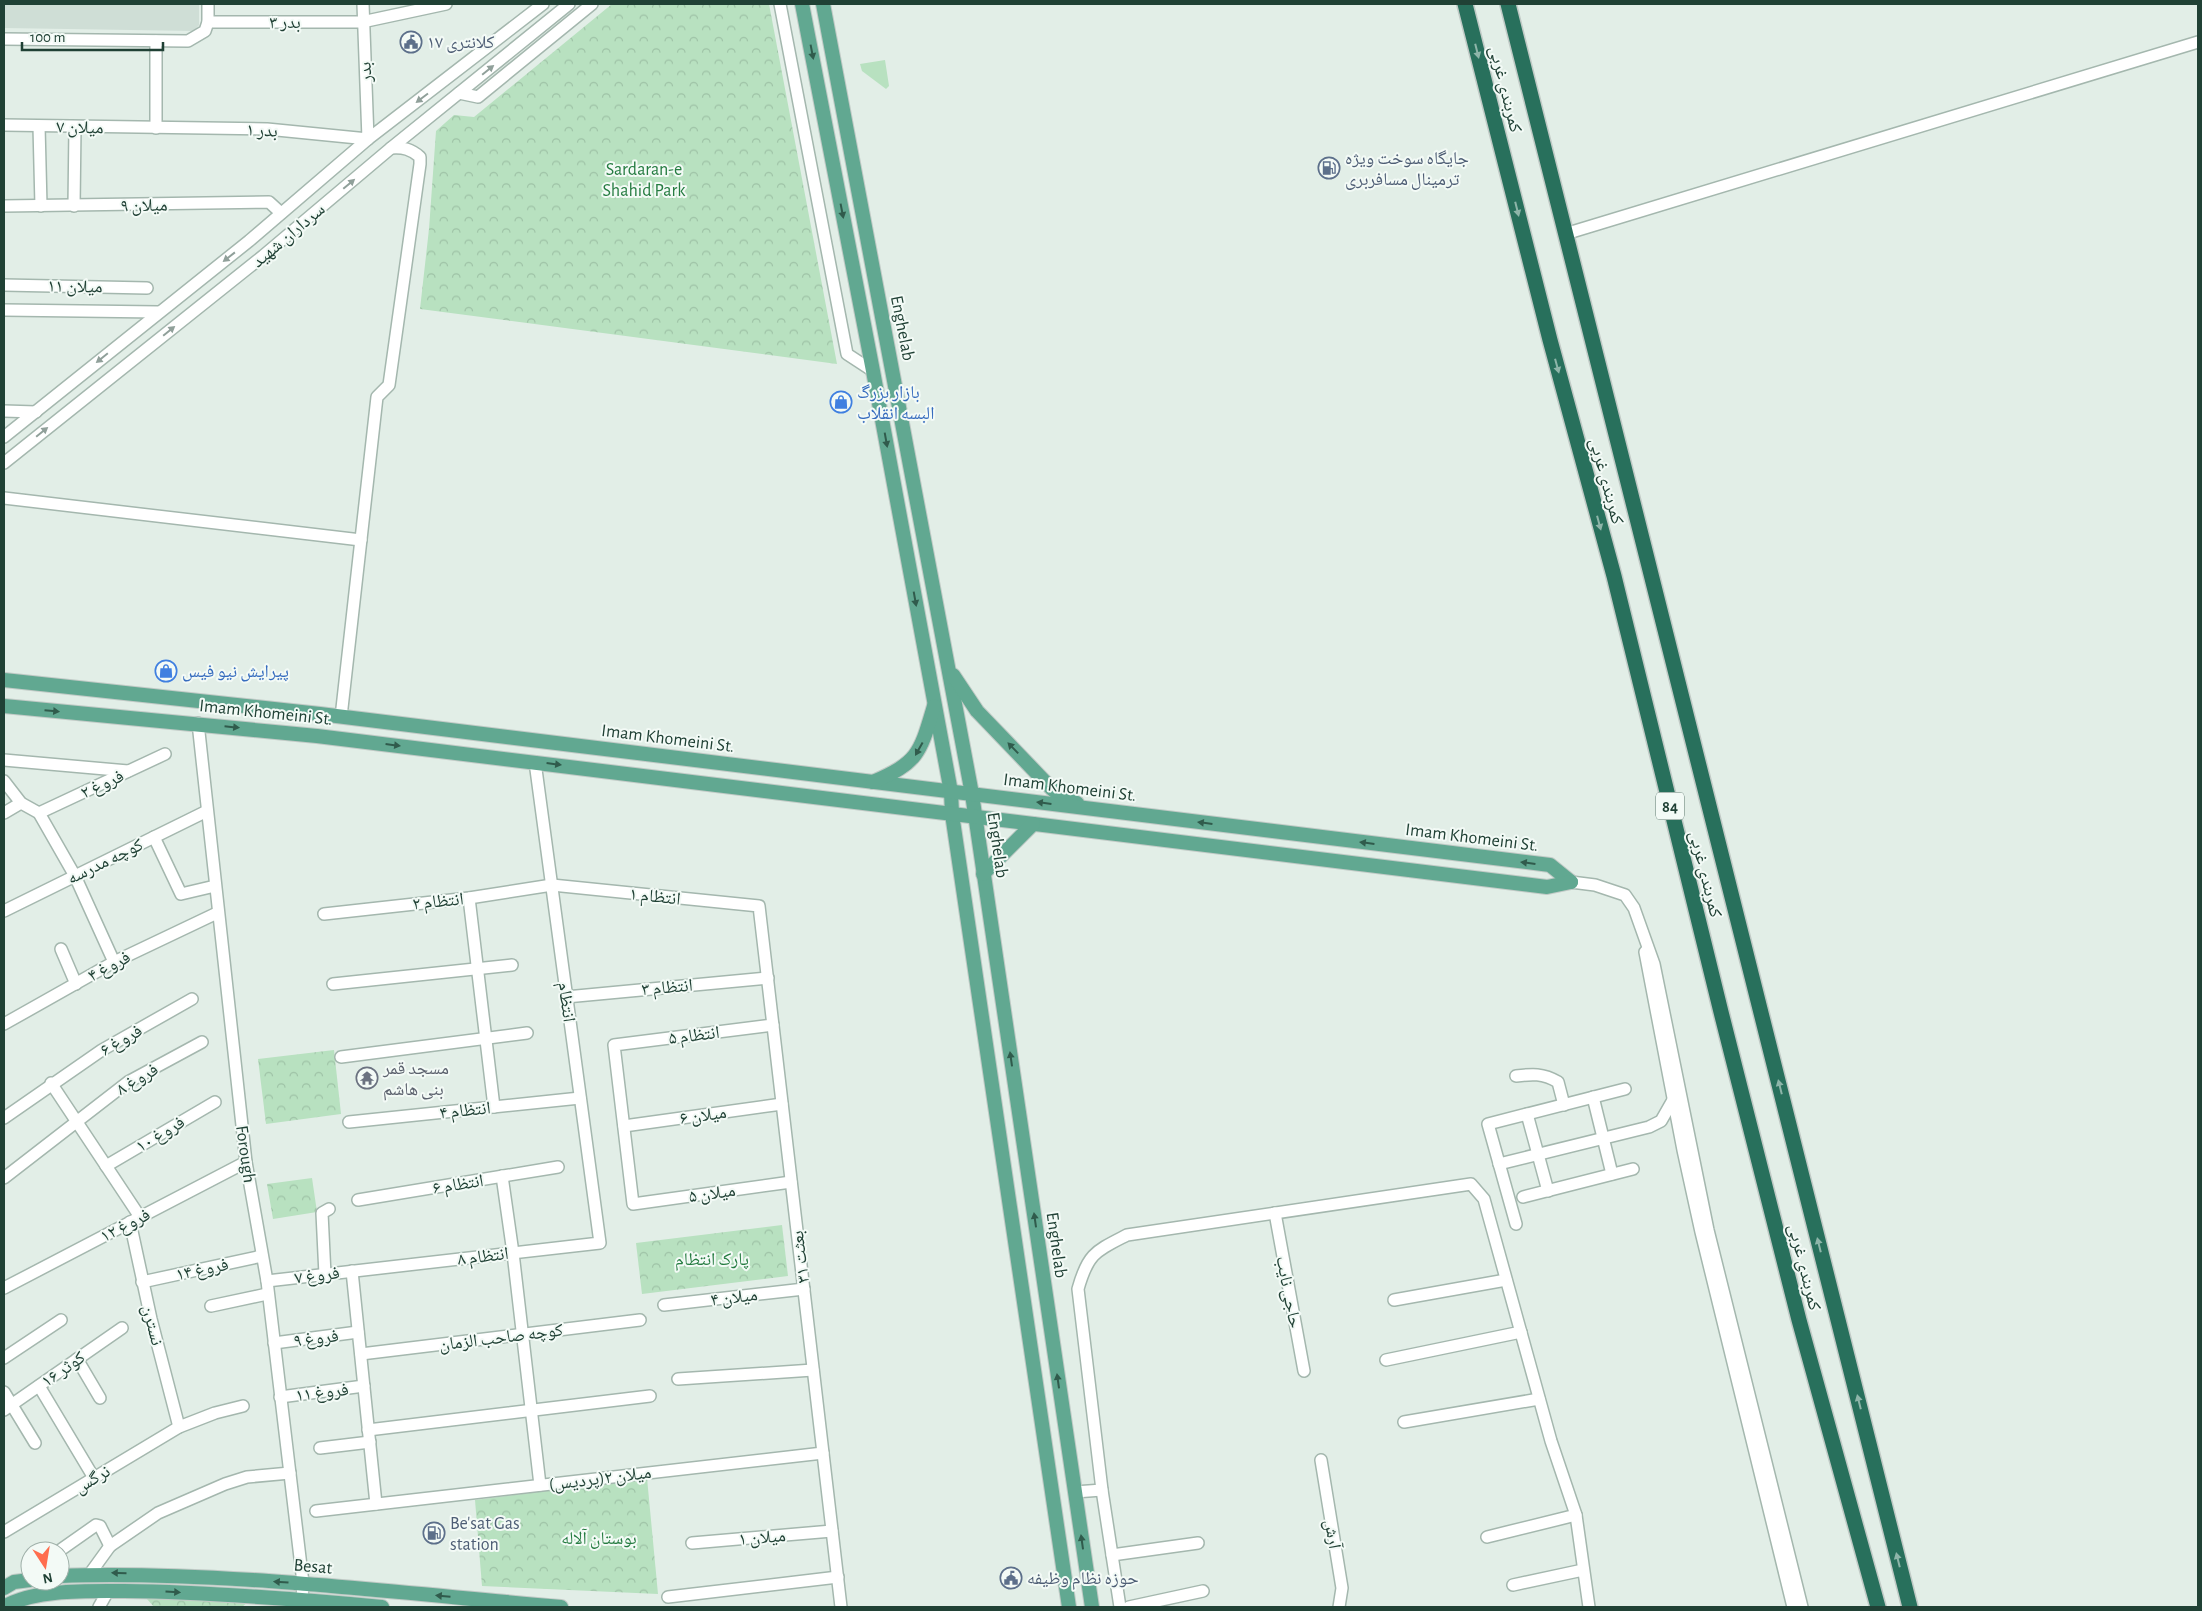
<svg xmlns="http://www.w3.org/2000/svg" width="2202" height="1611" viewBox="0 0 2202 1611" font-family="'Alegreya Sans','Noto Naskh Arabic',sans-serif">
<defs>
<pattern id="forest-crowns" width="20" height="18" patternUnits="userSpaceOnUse" patternTransform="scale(1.25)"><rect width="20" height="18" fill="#b8e1c0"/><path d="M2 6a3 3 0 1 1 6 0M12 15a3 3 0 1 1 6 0" fill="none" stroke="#9ec2a6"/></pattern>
</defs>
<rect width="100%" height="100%" fill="#e2eee7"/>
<path fill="#cfded6" d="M4,4h195v21l-5,6 -190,-3z"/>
<path fill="#b8e1c0" d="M885,60l4,26 -3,3 -24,-18 -2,-7z"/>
<g fill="url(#forest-crowns)">
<path d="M612,4h157l68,360 -417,-55 9,-80 7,-98 18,-16 20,2z"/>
<path d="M334,1050l7,64 -75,10 -8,-65z"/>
<path d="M312,1178l5,34 -44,7 -6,-35z"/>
<path d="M782,1225l6,51 -146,18 -6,-51z"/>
<path d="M647,1478l11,116 -176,-8 -7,-86z"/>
<path d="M147,1599l98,1 3,2 -6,5h-88z"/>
</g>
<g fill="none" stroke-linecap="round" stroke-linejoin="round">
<g stroke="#a4b7ae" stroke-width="14">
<g id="minor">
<path d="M780,4l67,350 26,17"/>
<path d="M208,22h154l84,-18"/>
<path d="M4,39l184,2 17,-10 3,-9v-18"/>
<path d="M459,93l19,4 114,-93"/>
<path d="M4,125l263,4 101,10 -5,-135"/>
<path d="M39,126l2,80"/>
<path d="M156,128v-87"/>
<path d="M4,206l265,-4 12,11"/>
<path d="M74,206l1,-79"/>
<path d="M1565,234l633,-192"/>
<path d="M4,285l143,3"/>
<path d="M4,310l154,2"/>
<path d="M4,411l32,1"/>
<path d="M4,437l245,-196 119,-102 175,-135"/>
<path d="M4,463l259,-207 128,-108 178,-144"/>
<path d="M4,498l357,42"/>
<path d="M341,717l36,-320 12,-12 31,-221v-7c-9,-8 -17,-10 -29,-9"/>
<path d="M198,723l48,439 21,119 36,302 -1,17"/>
<path d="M4,760l124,11"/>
<path d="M4,781l17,22 18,10 36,63 39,86"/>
<path d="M4,813l17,-10"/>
<path d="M39,813l126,-59"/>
<path d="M154,837l27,57 34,-8"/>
<path d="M1571,882l24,3 30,10 9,13 20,56 54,266 94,377"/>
<path d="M469,898l25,209"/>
<path d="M4,911l203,-100"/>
<path d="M324,914l145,-16 83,-13 207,21 82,701"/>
<path d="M61,949l15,35"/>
<path d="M1645,952l38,198 18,82 92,375"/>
<path d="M333,984l179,-19"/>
<path d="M566,997l202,-19"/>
<path d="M4,1024l110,-62 103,-49"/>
<path d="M773,1025l-159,20 19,159 158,-22"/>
<path d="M341,1057l186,-24"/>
<path d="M1516,1076c16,-2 27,-3 42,6l6,23"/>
<path d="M51,1083l89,134"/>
<path d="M1593,1097l19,77"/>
<path d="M1527,1114l21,77"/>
<path d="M4,1118l98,-68 90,-51"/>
<path d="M349,1122l231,-24"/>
<path d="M624,1126l158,-22"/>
<path d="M1499,1164l150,-37 12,-6 12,-21"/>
<path d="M106,1166l109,-64"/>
<path d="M502,1176l11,77 27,232"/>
<path d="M4,1178l124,-96 74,-40"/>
<path d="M1523,1197l110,-28"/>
<path d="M358,1200l200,-33"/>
<path d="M1275,1213l29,158"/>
<path d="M130,1222l21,97 28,108"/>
<path d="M1516,1224l-28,-100 137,-35"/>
<path d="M352,1271l24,233"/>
<path d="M325,1275l-3,-62 7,-4"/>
<path d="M267,1281l333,-38 -65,-481"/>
<path d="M142,1282l120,-26"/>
<path d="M4,1288l242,-126"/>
<path d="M1394,1300l112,-20"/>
<path d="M664,1305l140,-16"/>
<path d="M211,1306l56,-12"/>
<path d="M274,1343l84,-11"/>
<path d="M361,1354l279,-34"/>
<path d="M4,1358l57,-38"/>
<path d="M77,1359l23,39"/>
<path d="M1386,1360l135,-28"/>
<path d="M678,1379l135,-9"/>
<path d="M39,1386l55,92"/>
<path d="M4,1392l31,51"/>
<path d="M280,1397l84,-11"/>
<path d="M4,1410l118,-82"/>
<path d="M1404,1422l135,-23"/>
<path d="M368,1430l282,-34"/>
<path d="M320,1448l50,-6"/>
<path d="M1321,1460l21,128 -3,19"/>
<path d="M1075,1492l27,-2"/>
<path d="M316,1511l507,-58"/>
<path d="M4,1532l175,-105 36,-14 28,-7"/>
<path d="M1487,1537l89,-22"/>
<path d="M692,1543l140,-12"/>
<path d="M59,1551l37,-26 4,1 10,20"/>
<path d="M1112,1555l86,-12"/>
<path d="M89,1575l21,-29 48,-33 67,-29 22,-7 43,-4"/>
<path d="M1513,1585l70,-15"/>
<path d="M668,1597l170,-20"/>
<path d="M99,1607l9,-16"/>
<path d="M1120,1607l-18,-117 -24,-201c10,-36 18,-38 49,-54l344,-51 13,15 67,242 25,74 13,92"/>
<path d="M1129,1607l74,-16"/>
</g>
</g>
<g stroke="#c1cac6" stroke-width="16">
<g id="major">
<path d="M802,4l71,367 78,421 1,22 117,793"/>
<path d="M823,4l149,790 120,813"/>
<path d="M953,675l24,36 74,77 12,10 14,5"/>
<path d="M4,680l316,34 1230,151 21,17"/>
<path d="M4,706l313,30 1230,151 24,-5"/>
<path d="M873,782c46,-20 47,-29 61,-76"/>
<path d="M983,874l50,-50"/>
<path d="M60,1576c65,-3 128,0 193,4 103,7 205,18 308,27"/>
<path d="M4,1588l10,-6 16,-2"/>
<path d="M4,1607c30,-18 85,-16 120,-16 86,1 172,8 258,16"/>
</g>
</g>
<g stroke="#c1cac6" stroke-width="18">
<g id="highway">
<path d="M1465,4l85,336 64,236 107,436 78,308 79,287"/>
<path d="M1508,4l402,1603"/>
</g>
</g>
<use href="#minor" stroke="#fff" stroke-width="11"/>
<use href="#major" stroke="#61a891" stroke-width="14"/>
<use href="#highway" stroke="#28705c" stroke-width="15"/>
</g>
<defs><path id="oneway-solid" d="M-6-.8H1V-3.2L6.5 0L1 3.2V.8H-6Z" transform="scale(1.25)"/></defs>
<g fill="#8eb5a9">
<use href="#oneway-solid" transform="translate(1477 51) rotate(76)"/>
<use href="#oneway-solid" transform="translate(1517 209) rotate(76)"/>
<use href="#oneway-solid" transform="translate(1557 366) rotate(75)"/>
<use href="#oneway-solid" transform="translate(1599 523) rotate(75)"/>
<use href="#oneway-solid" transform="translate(1780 1087) rotate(-104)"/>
<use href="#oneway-solid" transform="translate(1819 1245) rotate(-104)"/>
<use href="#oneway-solid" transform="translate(1859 1402) rotate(-104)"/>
<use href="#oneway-solid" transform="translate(1898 1560) rotate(-104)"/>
</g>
<g fill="#305b4c">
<use href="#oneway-solid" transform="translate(812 52) rotate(79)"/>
<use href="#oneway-solid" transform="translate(842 211) rotate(79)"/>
<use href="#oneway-solid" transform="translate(886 440) rotate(80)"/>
<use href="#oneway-solid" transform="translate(915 599) rotate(80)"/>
<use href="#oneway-solid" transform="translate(52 711) rotate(5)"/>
<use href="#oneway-solid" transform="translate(232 727) rotate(6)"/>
<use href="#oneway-solid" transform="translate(393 745) rotate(7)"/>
<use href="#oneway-solid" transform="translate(1013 748) rotate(-134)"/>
<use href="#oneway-solid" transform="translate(919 749) rotate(119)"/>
<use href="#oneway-solid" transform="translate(554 764) rotate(7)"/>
<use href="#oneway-solid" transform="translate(1044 803) rotate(-173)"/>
<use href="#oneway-solid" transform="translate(1205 823) rotate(-173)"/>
<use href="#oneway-solid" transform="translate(1367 843) rotate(-173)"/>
<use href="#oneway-solid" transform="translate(1528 863) rotate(-173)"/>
<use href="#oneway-solid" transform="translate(1011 1059) rotate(-98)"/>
<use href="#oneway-solid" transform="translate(1035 1220) rotate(-98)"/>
<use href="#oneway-solid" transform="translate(1058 1381) rotate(-98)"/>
<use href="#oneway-solid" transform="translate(1082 1542) rotate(-98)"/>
<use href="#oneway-solid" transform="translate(119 1573) rotate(-179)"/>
<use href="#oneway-solid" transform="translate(281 1582) rotate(-176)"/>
<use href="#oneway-solid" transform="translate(173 1592) rotate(3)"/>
<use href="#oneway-solid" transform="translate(443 1596) rotate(-175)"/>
</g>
<g fill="#90a09a">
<use href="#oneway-solid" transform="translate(488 70) rotate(-39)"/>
<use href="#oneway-solid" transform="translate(422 98) rotate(143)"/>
<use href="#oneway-solid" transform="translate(349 184) rotate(-40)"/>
<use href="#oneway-solid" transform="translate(229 257) rotate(142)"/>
<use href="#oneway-solid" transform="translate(169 331) rotate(-39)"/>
<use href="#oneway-solid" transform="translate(102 358) rotate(141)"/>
<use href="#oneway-solid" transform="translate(42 432) rotate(-39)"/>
</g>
<defs>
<g id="civic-ring" transform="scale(1.125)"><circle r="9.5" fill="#f3faf6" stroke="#5c6f8a" stroke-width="1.5"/><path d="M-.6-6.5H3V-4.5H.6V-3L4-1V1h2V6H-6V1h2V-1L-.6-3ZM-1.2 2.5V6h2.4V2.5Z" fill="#5c6f8a"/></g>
<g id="fuel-ring" transform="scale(1.125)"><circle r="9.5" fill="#f3faf6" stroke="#5c6f8a" stroke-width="1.5"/><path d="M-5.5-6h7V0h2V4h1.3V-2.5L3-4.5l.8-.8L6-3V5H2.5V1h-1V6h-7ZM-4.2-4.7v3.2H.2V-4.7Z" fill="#5c6f8a"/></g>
<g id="shop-ring" transform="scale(1.125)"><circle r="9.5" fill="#f3faf6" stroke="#3f7fe0" stroke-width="1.5"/><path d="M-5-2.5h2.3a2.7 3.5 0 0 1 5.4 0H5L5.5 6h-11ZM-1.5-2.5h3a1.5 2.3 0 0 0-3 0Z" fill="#3f7fe0"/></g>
<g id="temple-ring" transform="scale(1.125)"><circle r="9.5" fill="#f3faf6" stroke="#6b7280" stroke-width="1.5"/><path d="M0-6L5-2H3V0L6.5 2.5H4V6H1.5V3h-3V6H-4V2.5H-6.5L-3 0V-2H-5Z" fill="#6b7280"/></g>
</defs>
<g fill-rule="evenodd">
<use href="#civic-ring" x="411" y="42"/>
<use href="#fuel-ring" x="1329" y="168"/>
<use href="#shop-ring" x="841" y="402"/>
<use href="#shop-ring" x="166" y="671"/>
<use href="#temple-ring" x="367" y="1078"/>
<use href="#fuel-ring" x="434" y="1533"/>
<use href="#civic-ring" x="1011" y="1578"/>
</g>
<g text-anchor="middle" stroke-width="4" stroke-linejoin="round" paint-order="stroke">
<rect fill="#f3faf6" stroke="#5f786f" stroke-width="1" x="1656" y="792.5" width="28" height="27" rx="4"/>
<g font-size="16" font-weight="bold" fill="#204135">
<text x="1670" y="812">84</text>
</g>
<g font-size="18" fill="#204135" stroke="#f3faf6">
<text x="285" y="28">بدر ۳</text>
<text transform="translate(365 72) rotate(-93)" y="6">بدر</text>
<text transform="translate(1506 89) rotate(76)" y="6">کمربندی غربی</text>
<text transform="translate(80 127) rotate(1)" y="6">میلان ۷</text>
<text transform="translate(262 130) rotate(3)" y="6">بدر ۱</text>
<text transform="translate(144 205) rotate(-1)" y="6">میلان ۹</text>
<text transform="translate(288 235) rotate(-40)" y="6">سرداران شهید</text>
<text transform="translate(75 286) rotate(1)" y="6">میلان ۱۱</text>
<text transform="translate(903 328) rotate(79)" y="6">Enghelab</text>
<text transform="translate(1607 481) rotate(75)" y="6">کمربندی غربی</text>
<text transform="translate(266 712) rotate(6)" y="6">Imam Khomeini St.</text>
<text transform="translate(668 738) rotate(7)" y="6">Imam Khomeini St.</text>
<text transform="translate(102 784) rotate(-25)" y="6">فروغ ۲</text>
<text transform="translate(1070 787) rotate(7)" y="6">Imam Khomeini St.</text>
<text transform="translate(1472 837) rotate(7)" y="6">Imam Khomeini St.</text>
<text transform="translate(998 845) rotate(82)" y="6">Enghelab</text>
<text transform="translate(105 861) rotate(-26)" y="6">کوچه مدرسه</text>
<text transform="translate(1706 874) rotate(76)" y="6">کمربندی غربی</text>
<text transform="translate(655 896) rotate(6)" y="6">انتظام ۱</text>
<text transform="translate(438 901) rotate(-6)" y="6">انتظام ۲</text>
<text transform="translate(109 966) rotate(-28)" y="6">فروغ ۴</text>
<text transform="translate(667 987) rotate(-5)" y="6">انتظام ۳</text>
<text transform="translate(567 1002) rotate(82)" y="6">انتظام</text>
<text transform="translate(694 1035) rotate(-7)" y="6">انتظام ۵</text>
<text transform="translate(121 1040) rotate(-30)" y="6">فروغ ۶</text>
<text transform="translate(137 1079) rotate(-31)" y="6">فروغ ۸</text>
<text transform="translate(465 1110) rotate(-6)" y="6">انتظام ۴</text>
<text transform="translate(703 1115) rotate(-8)" y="6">میلان ۶</text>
<text transform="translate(160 1134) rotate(-31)" y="6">فروغ ۱۰</text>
<text transform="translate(246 1154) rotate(82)" y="6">Forough</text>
<text transform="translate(458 1184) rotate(-9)" y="6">انتظام ۶</text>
<text transform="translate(712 1193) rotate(-8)" y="6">میلان ۵</text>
<text transform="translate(125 1225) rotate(-27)" y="6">فروغ ۱۲</text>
<text transform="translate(1057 1245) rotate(82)" y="6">Enghelab</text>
<text transform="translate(483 1256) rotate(-7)" y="6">انتظام ۸</text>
<text transform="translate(800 1257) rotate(-97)" y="6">بعثت ۳۱</text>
<text transform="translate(1805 1267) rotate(76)" y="6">کمربندی غربی</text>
<text transform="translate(202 1269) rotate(-12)" y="6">فروغ ۱۴</text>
<text transform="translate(317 1275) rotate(-7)" y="6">فروغ ۷</text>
<text transform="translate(1289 1292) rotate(79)" y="6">حاجی نایب</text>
<text transform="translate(734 1297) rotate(-7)" y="6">میلان ۴</text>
<text transform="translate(153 1325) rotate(76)" y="6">نسترن</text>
<text transform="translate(501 1337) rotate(-7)" y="6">کوچه صاحب الزمان</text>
<text transform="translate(316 1338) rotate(-7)" y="6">فروغ ۹</text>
<text transform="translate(63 1369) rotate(-35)" y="6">کوثر ۱۶</text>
<text transform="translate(322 1392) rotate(-7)" y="6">فروغ ۱۱</text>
<text transform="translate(600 1478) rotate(-7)" y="6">میلان ۲(پردیس)</text>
<text transform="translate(92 1479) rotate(-31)" y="6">نرگس</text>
<text transform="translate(1333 1534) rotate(81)" y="6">آرش</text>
<text transform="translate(762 1537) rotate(-5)" y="6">میلان ۱</text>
<text transform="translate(313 1566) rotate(5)" y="6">Besat</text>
</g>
<g font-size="18" fill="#4e5e75" stroke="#f3faf6" text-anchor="start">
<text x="427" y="48">کلانتری ۱۷</text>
<text x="1345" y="164">جایگاه سوخت ویژه<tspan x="1345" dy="21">ترمینال مسافربری</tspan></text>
<text x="450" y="1529">Be'sat Gas<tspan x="450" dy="21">station</tspan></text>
<text x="1027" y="1584">حوزه نظام وظیفه</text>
</g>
<g font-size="18" fill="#257c41" stroke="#f3faf6">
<text x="644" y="175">Sardaran-e<tspan x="644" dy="21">Shahid Park</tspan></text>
<text x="712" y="1265">پارک انتظام</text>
<text x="599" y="1544">بوستان آلاله</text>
</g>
<g font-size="18" fill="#366cbe" stroke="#f3faf6" text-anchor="start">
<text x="857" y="398">بازار بزرگ<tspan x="857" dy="21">البسه انقلاب</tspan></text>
<text x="182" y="677">پیرایش نیو فیس</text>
</g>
<g font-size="18" fill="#5b616d" stroke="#f3faf6" text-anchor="start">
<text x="383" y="1074">مسجد قمر<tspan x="383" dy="21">بنی هاشم</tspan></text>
</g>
</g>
<rect width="2202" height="1611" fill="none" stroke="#204135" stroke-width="10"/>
<g transform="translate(45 1566) rotate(168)"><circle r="24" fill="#f3faf6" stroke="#9fb0a9"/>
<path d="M0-4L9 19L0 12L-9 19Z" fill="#ff6d4e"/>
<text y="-8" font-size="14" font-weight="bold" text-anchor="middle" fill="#204135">N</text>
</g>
<path d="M22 42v8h141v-8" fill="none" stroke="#204135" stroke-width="2.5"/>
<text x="30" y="42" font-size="15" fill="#204135" stroke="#f3faf6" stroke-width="4" paint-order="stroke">100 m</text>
</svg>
